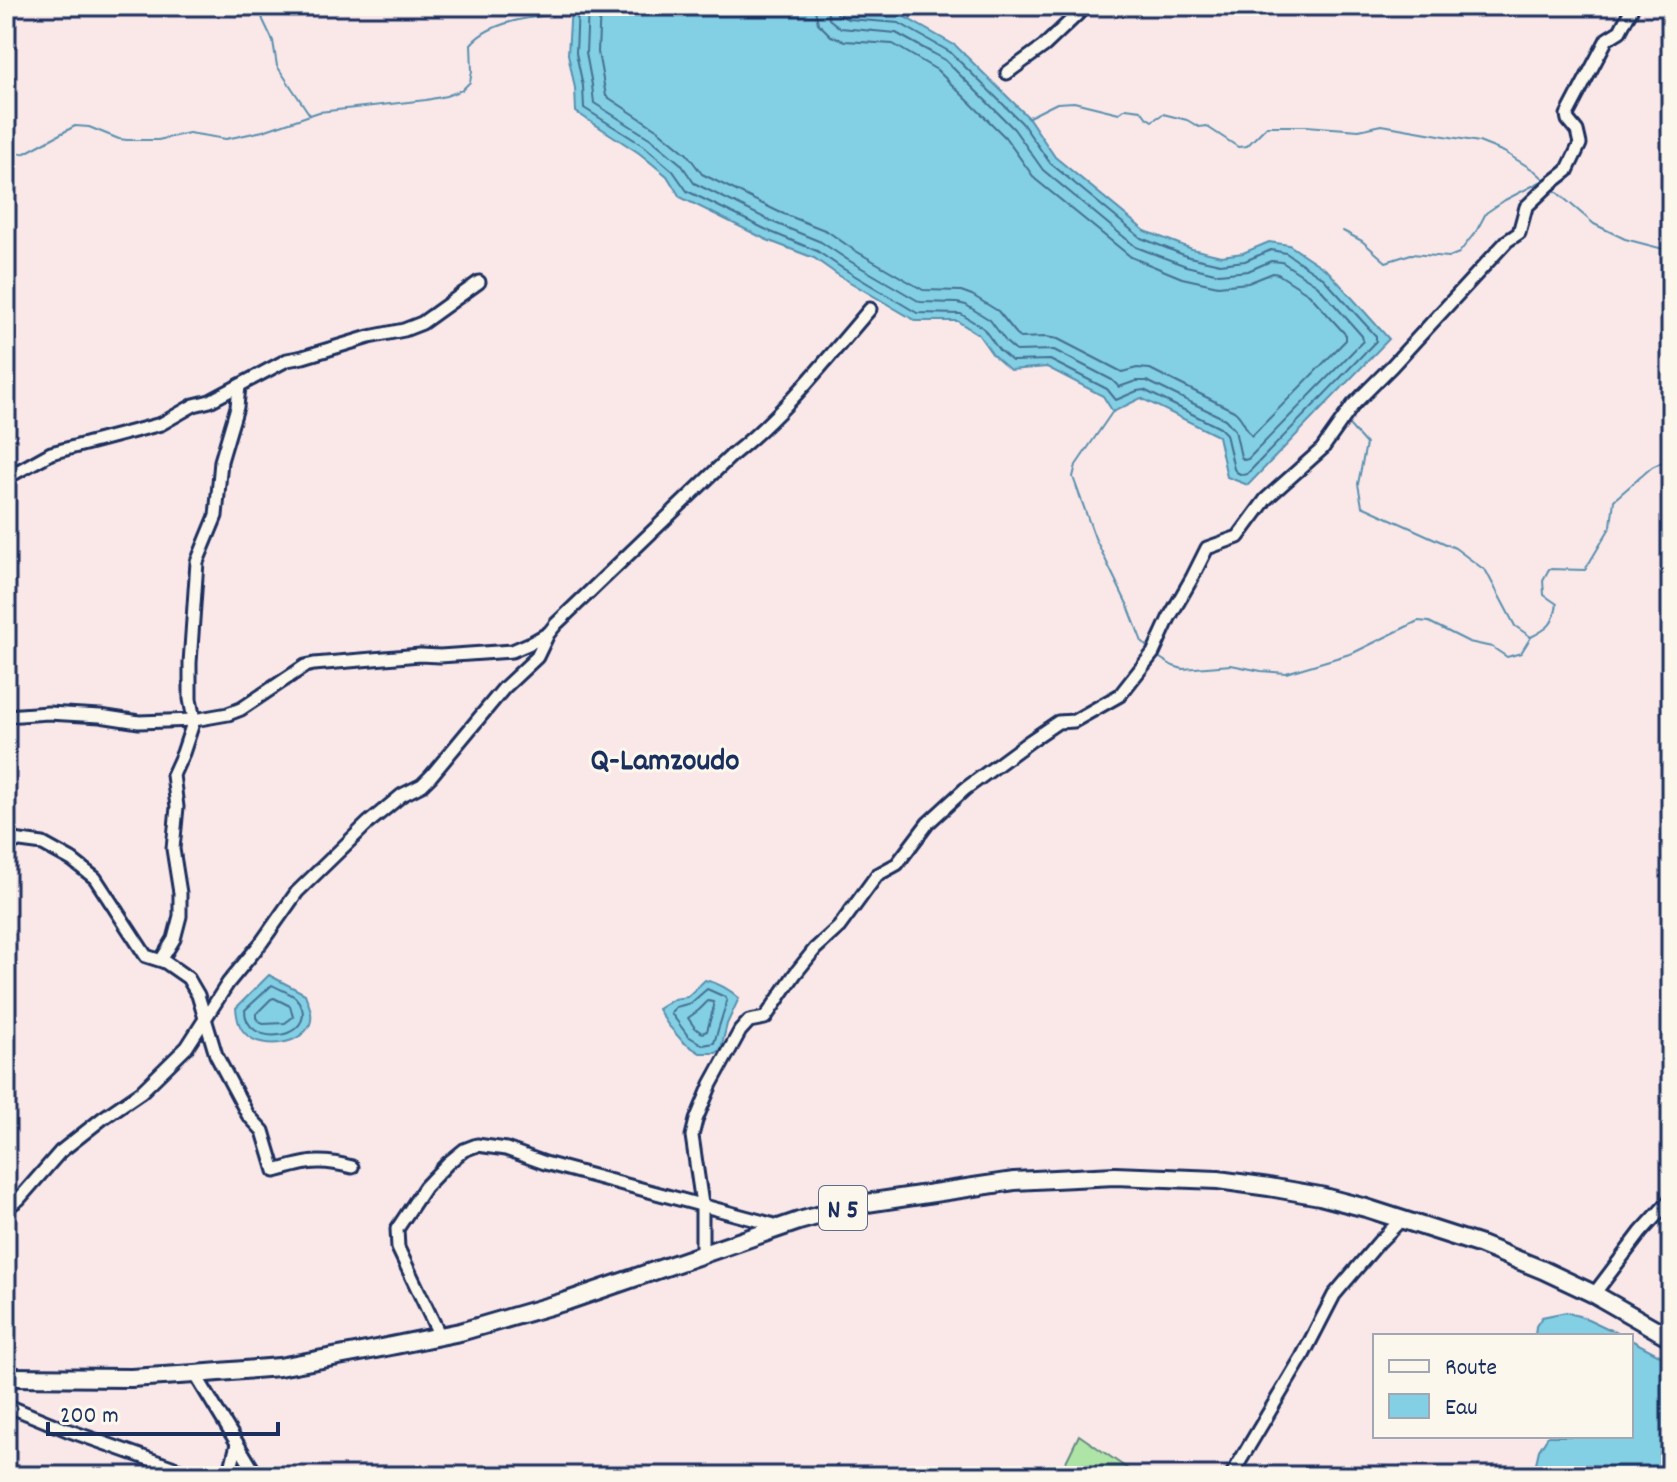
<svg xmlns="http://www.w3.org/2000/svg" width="1677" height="1482" viewBox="0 0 1677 1482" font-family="Dekko,sans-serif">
<rect width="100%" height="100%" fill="#fae8e9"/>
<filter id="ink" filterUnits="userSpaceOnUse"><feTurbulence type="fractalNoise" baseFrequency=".0125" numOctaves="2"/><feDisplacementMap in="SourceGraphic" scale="16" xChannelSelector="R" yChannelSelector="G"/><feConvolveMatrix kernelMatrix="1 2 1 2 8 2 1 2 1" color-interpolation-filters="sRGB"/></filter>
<g filter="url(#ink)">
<path fill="#afe4a7" stroke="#658a82" stroke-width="2" d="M1079,1435l59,41h-79z"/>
<g fill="#83cfe3" stroke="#598fae" stroke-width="2">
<path d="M571,6h266l11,5 53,4 55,31 72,71 27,40 90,74 47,18 29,7 22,-3 26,-11 20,3 39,26 61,68 -141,146 -21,-8 -9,-41 -77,-38 -28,14 -10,-16 -56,-29 -37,3 -17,-15 -15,-21 -21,-13h-41l-78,-46 -24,-17 -47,-18 -87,-43 -13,-21 -28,-23 -63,-41 -1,-24 -7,-34z"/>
<path d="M269,975l36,19c3,9 9,20 5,30 -9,21 -46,25 -62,12 -9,-7 -11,-17 -12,-28z"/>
<path d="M705,980c13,3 24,9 34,18l-12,26 -6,25 -5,4h-16l-17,-11 -15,-17 -10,-16 16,-10 13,-2z"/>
<path d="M1566,1312l22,7 36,17h-89l1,-10 6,-9z"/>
<path d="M1631,1340l40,21v115h-138l6,-26 9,-14h83z"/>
</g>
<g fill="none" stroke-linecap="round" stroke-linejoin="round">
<g stroke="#456f93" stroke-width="2">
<path d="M578,6l-2,47 7,33 1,22 60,38 29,25 14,20 84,41 46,19 25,17 75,45 44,1 22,14 16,22 13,11 38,-1 57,29 9,11 21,-9 7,-1 76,38 6,6 8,35c2,4 9,7 13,5l129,-133v-5l-53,-58 -37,-25 -15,-3 -26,11 -25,3 -31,-7 -48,-19 -91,-75 -28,-40 -72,-71 -51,-29 -51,-4 -11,-5 -1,-8"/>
<path d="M588,6l-2,47 6,32 2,18 57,36 30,25 13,19 81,40 46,19 27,18 72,42 37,1 9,2 24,15 17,23 9,8 38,-1 58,30 7,7 17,-6h11l78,38 10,11 6,27 3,3 4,-1 115,-118 -1,-5 -45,-51 -35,-23 -11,-1 -23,10 -29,3 -33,-8 -50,-19 -93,-77 -29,-41 -69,-69 -49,-27 -56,-5 -11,-9 -3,-13"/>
<path d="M600,6l-2,46 8,44 52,34 29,24 15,20 77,38 48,19 27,19 69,40 38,1 11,4 26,16 22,27 26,-1 12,2 64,33 15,-4 13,1 84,42c10,7 12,21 18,25l94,-96v-5l-37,-41 -31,-20 -5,-1 -25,10 -30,3 -36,-8 -51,-21 -96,-78 -30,-42 -68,-67 -44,-26 -48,-3 -14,-5 -13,-13 -4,-17"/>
<path d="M272,985c7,4 17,7 23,12 4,4 5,6 7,11 9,32 -57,40 -57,2z"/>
<path d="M707,989l18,8 2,4 -13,42 -11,2 -15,-9 -17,-23 5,-6 15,-4z"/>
<path d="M274,998l16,8 3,11 -8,6 -22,1 -7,-6v-4l15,-15z"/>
<path d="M708,1001l5,1 1,4 -7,25 -5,2 -7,-5 -7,-10 11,-8z"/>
</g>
<g stroke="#598fae" stroke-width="2">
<path d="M260,6l3,14 10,21 4,25 33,49"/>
<path d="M910,20l3,-14"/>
<path d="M1027,118l30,-15 17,-1 45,11 7,-5 15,2 5,7 6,4 11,-7 24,6 12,7 7,-1 32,21 9,-1 20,-20h39l53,4 23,-5 97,17 25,10 31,19 10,9"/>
<path d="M6,154l19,-1 50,-27 14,1 30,12 8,1h31l31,-7 37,6 37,-8 56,-19 107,-12 20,-4 16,-6 8,-8 2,-11 -1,-27c21,-25 70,-29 101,-30"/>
<path d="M1552,188l42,36 31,15 46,12"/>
<path d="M1343,231l19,10 24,21 25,-8 38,3 10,-4 18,-23 9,-17 19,-13 39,-20"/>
<path d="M1113,411l-37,54 -3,12 22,61 33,68 14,36 9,9"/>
<path d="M1350,426l16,18 -8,40 4,22 93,42 31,23 29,55 16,11c18,-9 23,-13 26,-33l-13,-9 -1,-15 6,-11 36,1 26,-44 3,-26 38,-33 19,-9"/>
<path d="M1155,655l18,11 10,3 48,-4 30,6 25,2 67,-20 65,-32 11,1 40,20 23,5 15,10 14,-4 10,-16"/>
</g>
<g stroke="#1b2f5e" stroke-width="17">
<g id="minor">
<path d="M1007,73l37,-27 42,-40"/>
<path d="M239,386l-2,21 -16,54 -5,55 -19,46 -7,101v36l4,21 -11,33 -10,22 4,32 -4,42 7,44v23l-6,23 -11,18 2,5 23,16 10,17 18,60 32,60 15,16 12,40c31,-9 44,-13 77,-4"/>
<path d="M6,478l45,-25 110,-29 33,-19 16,-4 77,-41 16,-3 66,-20 35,-7 18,-7 57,-41"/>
<path d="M6,716l42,-3 52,3 39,6 55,-2 34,-6 13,-5 64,-43 9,-2 106,-9 20,1 72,-5 21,-9 14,-8"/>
<path d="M6,839l37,5 29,16 23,18 51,78 19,6"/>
<path d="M6,1208l13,-9 41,-47 43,-34 38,-26 46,-45 41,-64 33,-40 36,-51 71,-69 34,-28 20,-10 9,-9 73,-88 33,-31 11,-23 8,-10 176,-169c53,-42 94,-95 138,-146"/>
<path d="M702,1254v-50l-10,-68 4,-16 15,-36 29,-53 9,-10 16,-3 30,-44 20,-25 24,-22 38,-52 20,-11 31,-41 37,-34 65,-48 28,-19 16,-1 46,-26 33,-42 16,-35 23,-40 15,-30 31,-11 28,-38 56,-50 31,-44 39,-39 115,-125 12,-8 7,-26 23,-22 18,-14 13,-27 -3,-13 -9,-11 -1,-5 40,-76 13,-8 13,-25"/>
<path d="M1594,1294l47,-62 30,-33"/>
<path d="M440,1336l-42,-88 -1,-19 28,-42 23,-24 16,-13 13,-5 29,4 39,14 237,64"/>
<path d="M195,1374l62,102"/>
<path d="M6,1405l61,25 130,46"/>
<path d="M229,1476l8,-32"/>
<path d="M1231,1476l71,-119 32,-62 45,-53 23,-23"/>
</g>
</g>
<g stroke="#1b2f5e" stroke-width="22">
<path id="highway" d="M6,1377l125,1 64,-4 84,-7 87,-16 94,-19 107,-31 232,-80 61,-17 154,-23 101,-5 103,4 51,7 51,9 46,12 115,37 62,25 51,24 77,44"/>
</g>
<use href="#minor" stroke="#fbf7ec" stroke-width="11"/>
<use href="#highway" stroke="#fbf7ec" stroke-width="16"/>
</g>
</g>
<g text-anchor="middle" stroke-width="6" stroke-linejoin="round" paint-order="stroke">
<rect fill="#fbf7ec" stroke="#5e6b89" stroke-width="2" x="819" y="1186" width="48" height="44" rx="6"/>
<g font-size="26" font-weight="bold" fill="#1b2f5e">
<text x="843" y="1217">N 5</text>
</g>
<g font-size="32" font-weight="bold" fill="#1b2f5e" stroke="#fbf7ec">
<text x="665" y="769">Q-Lamzoudo</text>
</g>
</g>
<rect width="1677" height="1482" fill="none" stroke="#fbf7ec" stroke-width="32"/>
<rect x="16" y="16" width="1645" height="1450" fill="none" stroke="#1b2f5e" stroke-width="3" filter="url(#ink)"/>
<rect x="1373" y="1334" width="260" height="104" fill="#fbf7ec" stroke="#a1a7b3" stroke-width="2"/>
<rect x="1389" y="1360" width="40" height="12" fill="#fbf7ec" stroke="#a1a7b3" stroke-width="2"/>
<text x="1445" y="1374" font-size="24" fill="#1b2f5e">Route</text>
<rect x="1389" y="1394" width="40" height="24" fill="#83cfe3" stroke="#a1a7b3" stroke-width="2"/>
<text x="1445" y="1414" font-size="24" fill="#1b2f5e">Eau</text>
<path d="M48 1422v12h230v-12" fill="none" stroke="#1b2f5e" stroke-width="4"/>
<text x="60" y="1422" font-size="24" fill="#1b2f5e" stroke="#fbf7ec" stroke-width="6" paint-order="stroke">200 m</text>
</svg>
